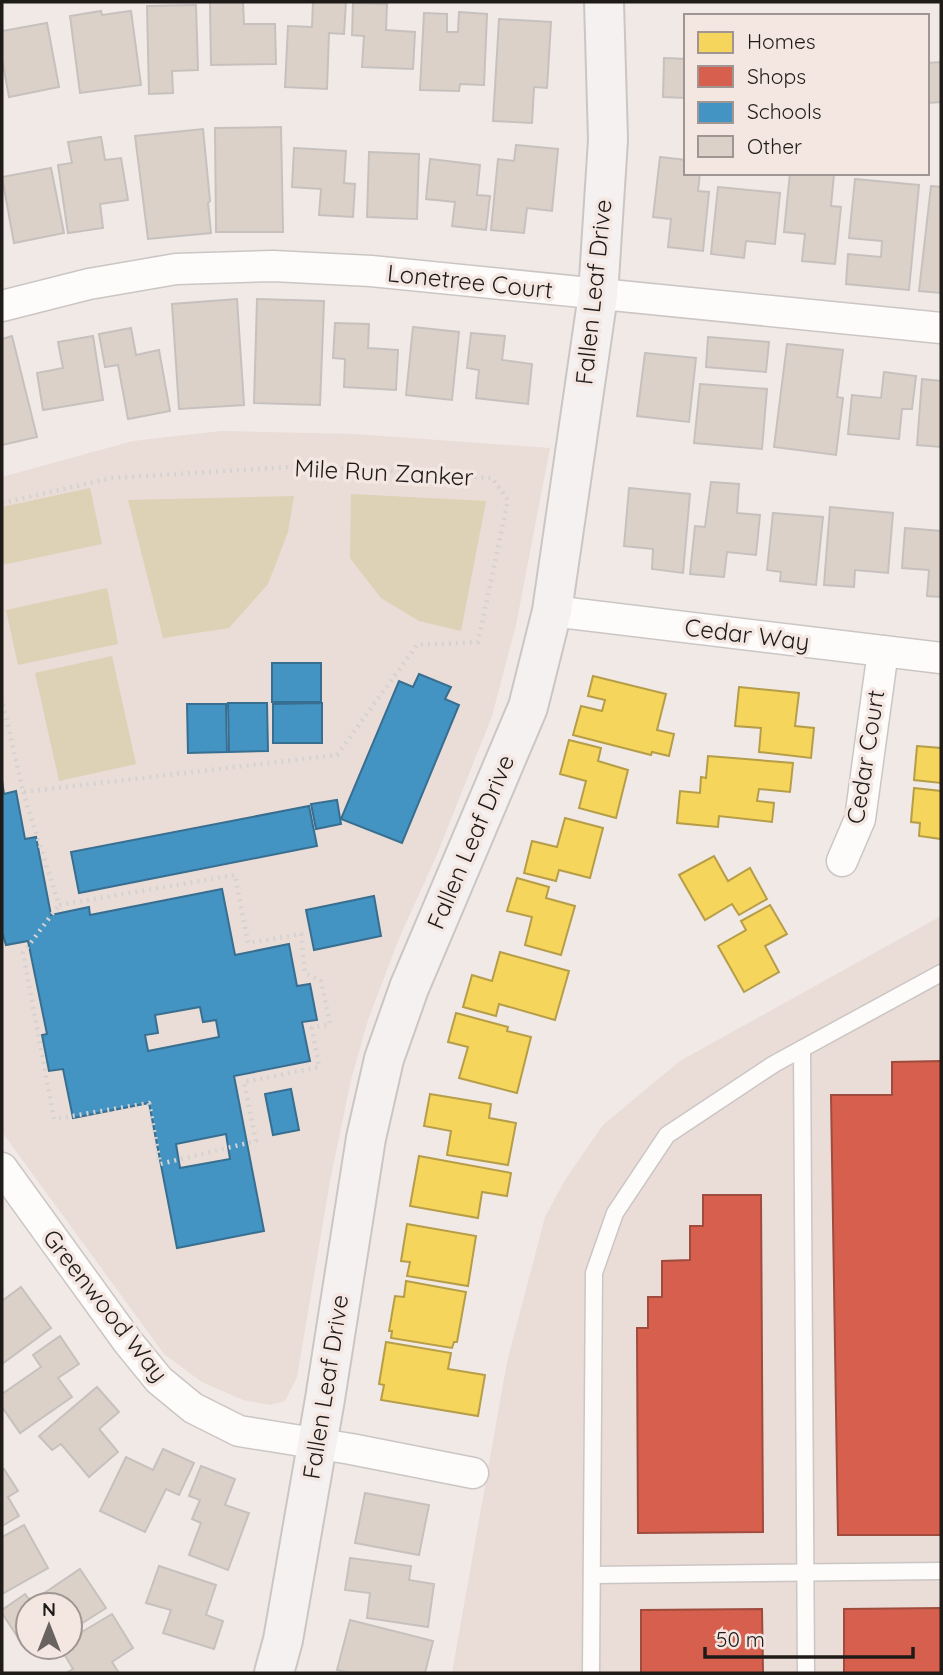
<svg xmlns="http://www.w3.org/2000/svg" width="943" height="1675" viewBox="0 0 943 1675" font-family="Quicksand,sans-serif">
<rect width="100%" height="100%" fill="#f0e9e6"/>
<g fill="#eadcd6">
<path d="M221,431l134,3 195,14 -34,177 -24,91 -56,141 -36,79 -32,84 -17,60 -21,101 -33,196 -12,24 -15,4 -27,-5 -41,-18 -38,-28 -162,-222v-655l131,-36z"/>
<path d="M941,916v757h-489l55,-311 38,-145 20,-37 38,-55 77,-64z"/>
</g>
<g fill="#ddd1b6">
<path d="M90,488l12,56 -100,21v-58z"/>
<path d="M351,494l135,7 -25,130 -42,-10 -38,-23 -31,-40z"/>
<path d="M294,496l-6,36 -20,52 -39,44 -66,10 -35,-138z"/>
<path d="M107,588l11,56 -100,21 -12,-55z"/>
<path d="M112,656l24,108 -77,17 -24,-108z"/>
</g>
<g fill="#f6d55c" stroke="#b69d48" stroke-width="2">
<path d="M593,676l73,18 -9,36 17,4 -5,22 -17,-4 -1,3 -78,-20 8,-29 21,5 3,-11 -17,-4z"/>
<path d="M739,687l60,6 -4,33 19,2 -3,30 -52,-6 2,-24 -26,-2z"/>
<path d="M569,740l32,8 -3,13 30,9 -12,48 -37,-10 7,-27 -26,-7z"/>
<path d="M917,746l24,2v35l-27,-3z"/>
<path d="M708,756l85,7 -3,29 -31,-3 -2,12 17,2 -2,19 -53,-6 -1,11 -41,-4 3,-32 20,2 1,-16 5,1z"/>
<path d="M914,788l27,3v48l-22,-3 1,-13 -9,-1z"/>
<path d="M565,818l38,10 -13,50 -31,-8 -3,11 -32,-8 8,-32 25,6z"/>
<path d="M714,856l14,25 22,-13 17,31 -28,16 -7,-11 -27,16 -26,-45z"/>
<path d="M517,878l32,9 -3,11 29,8 -14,49 -36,-10 7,-28 -25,-6z"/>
<path d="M770,905l17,29 -22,12 14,26 -35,20 -26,-46 28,-16 -5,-9z"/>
<path d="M500,952l69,19 -14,49 -56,-16 -3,12 -33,-9 9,-32 20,6z"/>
<path d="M456,1013l52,14 -1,4 24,6 -14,56 -58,-15 9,-31 -20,-5z"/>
<path d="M430,1094l61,10 -2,14 27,5 -8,42 -61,-10 4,-24 -27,-5z"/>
<path d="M419,1156l92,17 -4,23 -25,-4 -4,26 -68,-12z"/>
<path d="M407,1224l69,12 -8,50 -61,-10 3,-14 -9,-1z"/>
<path d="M406,1281l60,11 -9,50h-3l-2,6 -61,-10 1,-7h-3l6,-35 9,1z"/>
<path d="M386,1342l65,11 -3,16 37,6 -7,41 -97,-16 3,-15 -5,-1z"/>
</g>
<g fill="#d6604d" stroke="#9f4b3d" stroke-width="2">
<path d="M941,1061v474h-103l-7,-440h61v-33z"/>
<path d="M703,1195h58l2,337 -125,1 -1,-205h11v-31h14v-36l28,-1v-34h13z"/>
<path d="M941,1608v65h-97v-64z"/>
<path d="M762,1609l1,64h-122v-63z"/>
</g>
<g fill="#4393c3" stroke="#386f90" stroke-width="2" fill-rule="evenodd">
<rect x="272" y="663" width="49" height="39"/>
<path d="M419,674l32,13 -6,12 14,6 -57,138 -61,-24 58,-138 14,6z"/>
<path d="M228,703h39l1,48 -39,1z"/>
<path d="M322,703v40h-49v-39z"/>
<path d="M187,704h39l1,48 -39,1z"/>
<path d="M2,780l2,14 12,-3 9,48 11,-2 15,78 38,-8 1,8 132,-26 13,66 54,-11 8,42 13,-2 7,36 -15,2 8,39 -76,15 30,155 -87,17 -28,-145 -76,15 -10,-49 -14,2 -7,-36 5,-1 -19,-93 -22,4 -4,-13zM200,1007l3,15 13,-2 3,17 -71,14 -3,-16 13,-2 -3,-18zM226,1134l4,25 -50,9 -4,-24z"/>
<path d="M337,800l4,24 -25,5 -5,-25z"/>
<path d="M309,806l8,40 -238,47 -8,-41z"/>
<path d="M374,896l7,40 -67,14 -8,-40z"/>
<path d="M291,1089l8,41 -26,5 -8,-41z"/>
</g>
<g fill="#dcd1c8" stroke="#c6c1be" stroke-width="2">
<path d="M210,2h33l1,22h31l1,40 -65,1z"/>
<path d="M313,2h33l-2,32 -15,-1 -2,56 -42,-2 3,-61 24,1z"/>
<path d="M353,3l34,1 -1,26 29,2 -2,37 -51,-2 2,-31 -12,-1z"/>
<path d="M196,5l2,65 -26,1 1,22 -24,1 -2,-88z"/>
<path d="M101,11l1,4 29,-4 10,74 -61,8 -10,-77z"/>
<path d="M459,12l28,2 -3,71 -24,-1 -1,7 -39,-1 4,-77 23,1v18h11z"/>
<path d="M499,19l52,3 -4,66 -13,-1 -2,36 -39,-2z"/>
<path d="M47,23l12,64 -50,10 -7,-38v-28z"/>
<path d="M664,58l22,1v39l-23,-1z"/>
<path d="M941,62v40l-14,1v-40z"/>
<path d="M281,127l2,105h-67l-1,-104z"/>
<path d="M203,129l7,72 -2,2 3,30 -63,6 -13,-103z"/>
<path d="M101,137l4,23 16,-2 7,42 -28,4 3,24 -35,5 -10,-68 14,-2 -4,-21z"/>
<path d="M516,145l42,4 -6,62 -25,-3 -3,25 -33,-3 7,-71 16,2z"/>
<path d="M294,148l52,3 -2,32 11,1 -2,33 -34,-2 2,-26 -29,-2z"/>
<path d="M369,152l50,2 -2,65 -50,-2z"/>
<path d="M660,157l26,3v13h14l-2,18 11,1 -6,59 -35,-4 3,-28 -18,-2z"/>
<path d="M430,159l50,6 -3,30 13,1 -4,34 -34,-4 3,-24 -29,-3z"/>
<path d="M51,168l13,65 -50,10 -12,-66z"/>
<path d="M790,173l44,1 -3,32 10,1 -6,57 -33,-3 3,-27 -21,-2z"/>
<path d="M855,179l64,6 -10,105 -63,-6 2,-30 33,3 1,-16 -33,-3z"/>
<path d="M931,186l10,1v106l-22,-2z"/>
<path d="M718,187l62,6 -5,51 -29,-3 -2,17 -33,-4z"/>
<path d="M237,299l7,106 -65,4 -7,-105z"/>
<path d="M257,299l67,2 -4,104 -66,-2z"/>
<path d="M335,323l34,1 -1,24 30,2 -2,40 -52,-3 1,-28 -12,-1z"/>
<path d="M413,327l46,5 -7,68 -46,-5z"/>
<path d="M131,328l5,27 23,-5 11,61 -42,8 -10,-54 -13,2 -6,-33z"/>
<path d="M471,333l34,3 -3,24 30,4 -4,40 -52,-6 3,-28 -12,-2z"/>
<path d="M12,336l25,101 -35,8v-106z"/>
<path d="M93,336l10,64 -60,10 -6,-37 26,-5 -5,-26z"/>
<path d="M708,337l61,5 -3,30 -60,-5z"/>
<path d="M787,344l56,6 -6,47 6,1 -7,57 -62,-8z"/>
<path d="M645,353l51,5 -7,64 -52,-6z"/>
<path d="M884,372l32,4 -4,33h-10l-3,30 -51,-5 4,-39 29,3z"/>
<path d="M922,379l19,2v66l-24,-2z"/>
<path d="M700,384l67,5 -5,60 -68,-6z"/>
<path d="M711,482l28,2 -2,29 23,2 -4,40 -29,-3 -3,25 -34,-3 5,-48 10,1z"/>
<path d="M629,488l61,6 -7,79 -31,-4 1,-20 -29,-3z"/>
<path d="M830,507l63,6 -5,60 -33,-3 -1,17 -30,-2z"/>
<path d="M773,513l50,4 -7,68 -36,-4 1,-9 -14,-2z"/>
<path d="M905,528l36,3v66l-14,-1 2,-26 -27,-2z"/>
<path d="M21,1287l30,41 -49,36v-63z"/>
<path d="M60,1336l19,28 -21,14 14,19 -52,36 -18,-26v-13l39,-27 -8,-12z"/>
<path d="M97,1387l22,25 -20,17 19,23 -29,25 -28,-33 -9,6 -13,-14z"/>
<path d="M163,1449l31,14 -15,32 -13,-6 -21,43 -45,-21 26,-54 27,13z"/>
<path d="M201,1466l34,13 -10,26 24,8 -21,57 -39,-15 12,-32 -9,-4 8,-19 -11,-4z"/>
<path d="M4,1469l14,22 -10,6 11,19 -17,10v-55z"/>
<path d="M365,1493l64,12 -10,50 -64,-12z"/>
<path d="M24,1525l24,43 -46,26v-57z"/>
<path d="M350,1558l61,8 -2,14 25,4 -6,43 -61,-9 3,-25 -25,-3z"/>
<path d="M159,1566l57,19 -10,30 17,6 -9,28 -51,-16 8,-23 -25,-7z"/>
<path d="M80,1569l26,39 -36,23v-26h-42v28l-9,6 -17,-26v-3l23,-16 6,8z"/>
<path d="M112,1614l21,34 -21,14 7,11h-53l7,-4 -13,-22h10v-8z"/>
<path d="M350,1620l83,21 -8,32h-74l-14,-3z"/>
</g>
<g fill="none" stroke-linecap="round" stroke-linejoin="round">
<g stroke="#cbc6c4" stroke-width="19">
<g id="lane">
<path d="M802,1049l4,624"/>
<path d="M592,1575l349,-4"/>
<path d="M591,1673l3,-400 21,-60 52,-78 107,-71 167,-91"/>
</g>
</g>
<g stroke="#cbc6c4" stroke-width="33">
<g id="street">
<path d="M2,306l87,-22 87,-15 97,-3 98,5 570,57"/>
<path d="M552,611l389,47"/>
<path d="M842,861l18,-42 23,-168"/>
<path d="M2,1168l126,174 31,38 34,28 46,23 112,18 122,24"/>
</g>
</g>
<g stroke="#cbc6c4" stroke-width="42">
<path id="secondary" d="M274,1673l9,-33 42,-241 41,-261 18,-79 25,-71 119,-281 24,-96 46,-316 10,-155 -4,-138"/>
</g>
<g stroke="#d5d3d2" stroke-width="4.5" stroke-dasharray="2 5" stroke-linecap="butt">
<path d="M2,503l110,-25 194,-12 186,12 16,22 -30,142 -61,3 -80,110 -314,37 -21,-93"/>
<path d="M23,792l36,113 176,-30 13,68 53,-9 4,39 16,8 9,43 -18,4 7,39 -75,15 12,59 -96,23 -11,-61 -95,16 -31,-166 36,-48"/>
</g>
<use href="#lane" stroke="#fdfcfb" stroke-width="16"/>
<use href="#street" stroke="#fdfcfb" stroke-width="30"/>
<use href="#secondary" stroke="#f4f1f0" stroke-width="38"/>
</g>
<g text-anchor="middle" stroke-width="7" stroke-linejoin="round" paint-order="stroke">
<g font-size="24" fill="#1f1b19" stroke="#f4e7e2">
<text transform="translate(470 282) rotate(6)" y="8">Lonetree Court</text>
<text transform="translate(594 292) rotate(-84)" y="8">Fallen Leaf Drive</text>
<text transform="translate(384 473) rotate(3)" y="8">Mile Run Zanker</text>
<text transform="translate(747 635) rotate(7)" y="8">Cedar Way</text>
<text transform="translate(866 757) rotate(-81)" y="8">Cedar Court</text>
<text transform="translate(471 842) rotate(-67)" y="8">Fallen Leaf Drive</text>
<text transform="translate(105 1306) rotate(52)" y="8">Greenwood Way</text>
<text transform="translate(326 1387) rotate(-81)" y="8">Fallen Leaf Drive</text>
</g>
</g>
<rect width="943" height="1675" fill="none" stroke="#1f1b19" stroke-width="7"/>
<rect x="684" y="14" width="245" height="161" fill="#f4e7e2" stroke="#9f9592" stroke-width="2"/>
<rect x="698" y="32" width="35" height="21" fill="#f6d55c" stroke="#9f9592" stroke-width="2"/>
<text x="747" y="49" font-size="21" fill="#1f1b19">Homes</text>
<rect x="698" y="66" width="35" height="21" fill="#d6604d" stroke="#9f9592" stroke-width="2"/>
<text x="747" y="84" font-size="21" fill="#1f1b19">Shops</text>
<rect x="698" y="102" width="35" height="21" fill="#4393c3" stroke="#9f9592" stroke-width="2"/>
<text x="747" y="119" font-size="21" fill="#1f1b19">Schools</text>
<rect x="698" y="136" width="35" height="21" fill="#dcd1c8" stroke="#9f9592" stroke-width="2"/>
<text x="747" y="154" font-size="21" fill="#1f1b19">Other</text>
<g transform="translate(49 1626)"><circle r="33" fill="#f4e7e2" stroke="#9f9592" stroke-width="2"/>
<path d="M0-5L12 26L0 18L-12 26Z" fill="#686361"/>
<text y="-10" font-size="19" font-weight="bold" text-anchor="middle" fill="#1f1b19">N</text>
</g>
<path d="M705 1647v10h208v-10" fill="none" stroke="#1f1b19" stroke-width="3.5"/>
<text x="716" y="1647" font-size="21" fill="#1f1b19" stroke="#f4e7e2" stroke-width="5" paint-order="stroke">50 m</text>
</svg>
